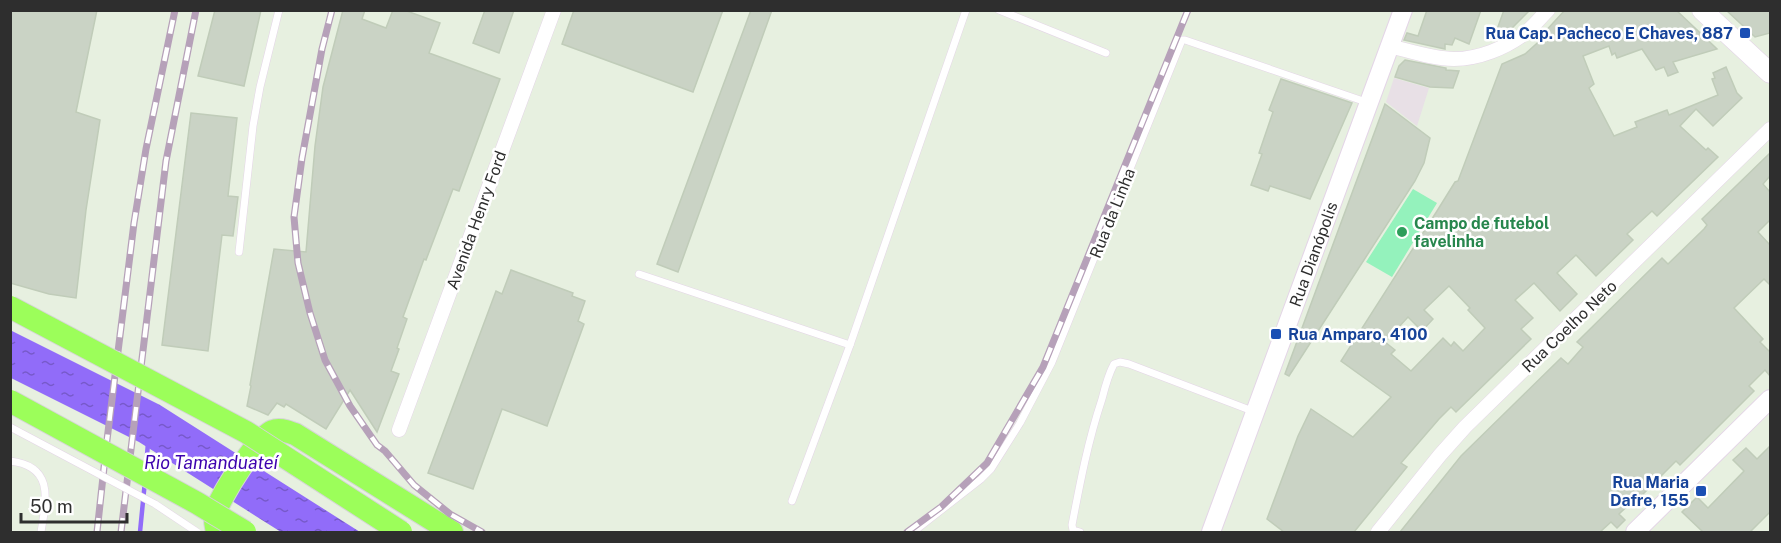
<svg xmlns="http://www.w3.org/2000/svg" width="1781" height="543" viewBox="0 0 1781 543" font-family="'Public Sans',sans-serif">
<defs>
<pattern id="water-ripples" width="26" height="14" patternUnits="userSpaceOnUse" patternTransform="scale(1.5)"><rect width="26" height="14" fill="#916cf9"/><path d="M2 4q2-2 4 0t4 0M15 11q2-2 4 0t4 0" fill="none" stroke="#7759ca"/></pattern>
</defs>
<rect width="100%" height="100%" fill="#e7f0e0"/>
<path fill="#e8e0e6" d="M1394,78l35,10 -12,38 -31,-24z"/>
<path fill="#94f2bc" d="M1413,189l24,14 -45,74 -26,-15z"/>
<path fill="url(#water-ripples)" d="M10,330l150,75 200,127h-79l-142,-90 -128,-64z"/>
<g fill="none" stroke-linecap="round" stroke-linejoin="round">
<g stroke="#916cf9" stroke-width="4.5">
<path d="M146,467l2,-24"/>
<path d="M140,532l5,-51"/>
</g>
</g>
<g fill="#cad3c5" stroke="#c0ccb9" stroke-width="1.5" fill-rule="evenodd">
<path d="M10,10h87l-21,102 24,8 -14,90 -10,88 -27,-4 -39,-11z"/>
<path d="M215,10h46l-17,76 -46,-10z"/>
<path d="M343,10h22l-3,9 24,9 7,-18h11l36,13 -11,30 71,26 -41,112 -6,-2 -27,71 -2,-1 -21,58 4,2 -10,29 2,1 -8,22 8,3 -22,58 -27,-42 -24,39 -40,-25 -2,3 -7,-4 -9,12 -21,-9 4,-20 -1,-1 24,-136 32,3 9,-106 8,-59z"/>
<path d="M485,10h29l-15,43 -26,-10z"/>
<path d="M574,10h149l-30,82 -131,-48z"/>
<path d="M751,10h21l-94,262 -21,-8z"/>
<path d="M1427,10h54l-12,34 -14,-6 -3,7 -7,-1v5l-41,-9 3,-7 11,3z"/>
<path d="M1504,10h26l-20,20 -15,5z"/>
<path d="M1565,10h111l41,39 -44,13 5,10 -10,4 -4,-9 -8,3 -14,-21 -25,9 -2,-5 -3,2 -3,-9 -26,10 11,28 -5,4 25,48 23,-9 -2,-5 32,-12 2,5 49,-20 -6,-16 3,-1 -2,-5 13,-6 11,26 5,5 -29,28 -17,-17 -16,17 26,24 2,-2 10,9 -61,59 -5,-5 -25,23 6,6 -37,36 -20,-21 -19,18 20,21 -17,17 -26,-28 -19,17 18,18 -12,11 10,10 -75,73 -5,-5 -12,12 -38,44 6,4 -53,65h-70l-17,-13 31,-83 13,-27 42,28 38,-40 -50,-36 96,-150 18,-29 3,-1 44,-117 23,-10 20,-18 -2,-2zM1449,286l21,22 -2,2 17,18 -22,23 -9,-9 -3,4 -8,-8 -32,33 -20,-17 4,-4 -10,-8 23,-25 14,14 11,-12 -9,-9z"/>
<path d="M1726,10h44v23l-15,4z"/>
<path d="M1405,60l41,8v2l13,1 -6,17 -23,-1 -35,-10 4,-11z"/>
<path d="M1281,79l71,24 -42,96 -40,-13 -2,5 -17,-6 11,-31 -3,-1 14,-41 -4,-2z"/>
<path d="M1385,104l45,34 -6,25 -9,18 -126,195 -4,-2z"/>
<path d="M191,113l46,5 -9,78 10,1 -5,39 -11,-1 -14,116 -46,-6z"/>
<path d="M1770,153v23l-7,8 7,8v28l-12,12 12,13v40l-6,-6 -30,29 29,31 -3,3 10,10v24l-5,-6 -16,16 5,5 -74,74 -4,-4 -36,36 -2,-1 -19,18 6,6 -8,8 -6,-6 -11,10h-200l61,-76 100,-98 7,6 15,-17 -6,-5 85,-84 6,6 36,-35 3,-4 -5,-6z"/>
<path d="M511,270l62,23 -1,3 13,5 -7,20 6,3 -37,102 -45,-17 -29,80 -45,-16 68,-182 6,3z"/>
<path d="M1770,446v66l-20,20h-47l-21,-20 15,-15 11,11 36,-37 -11,-11 13,-12 11,11z"/>
</g>
<g fill="none" stroke-linecap="round" stroke-linejoin="round">
<g stroke="#e4d5e7" stroke-width="8">
<g id="service">
<path d="M999,10l107,43"/>
<path d="M239,252l14,-126 7,-39 19,-77"/>
<path d="M639,274l211,71"/>
<path d="M10,461c45,5 36,40 31,71"/>
<path d="M792,501l58,-156 116,-335"/>
<path d="M913,532l68,-53 10,-10 29,-46 32,-61 130,-322h3l184,63"/>
<path d="M1080,532l-7,-2 -1,-5c8,-42 16,-84 30,-126 3,-12 6,-24 12,-35l6,-2 9,2 126,48"/>
</g>
</g>
<g stroke="#e4d5e7" stroke-width="15">
<g id="minor">
<path d="M1389,46c21,5 44,13 65,13 25,0 51,-11 70,-25 9,-7 16,-16 24,-24"/>
<path d="M399,430l155,-420"/>
<path d="M1378,532l62,-77 25,-28 305,-298"/>
</g>
</g>
<g stroke="#e4d5e7" stroke-width="20">
<g id="tertiary">
<path id="s1" d="M1211,532l192,-522"/>
<path d="M1635,532l135,-133"/>
</g>
</g>
<g stroke="#e4d5e7" stroke-width="21">
<path id="secondary" d="M1702,10l68,63"/>
</g>
<g stroke="#d5d5d5" stroke-width="24">
<path id="trunk" d="M217,532c-1,-5 -3,-12 -2,-18 4,-16 43,-78 58,-83 7,-3 15,1 22,3l157,98"/>
</g>
<use href="#service" stroke="#fff" stroke-width="7"/>
<use href="#minor" stroke="#fff" stroke-width="14"/>
<use href="#tertiary" stroke="#fff" stroke-width="18"/>
<use href="#secondary" stroke="#fff" stroke-width="20"/>
<use href="#trunk" stroke="#9cfe5a" stroke-width="22"/>
<g stroke="#b6a1b9" stroke-width="7">
<g id="rail">
<path d="M332,10l-10,39 -20,109 -8,59 4,46 12,50 15,47 25,46 27,39 8,6 29,34 36,29 32,18"/>
<path d="M97,532l10,-92 27,-217 12,-74 29,-139"/>
<path d="M121,532l45,-371 30,-151"/>
<path d="M907,532l34,-25 46,-44 56,-96 145,-357"/>
</g>
</g>
<use href="#rail" stroke="#fff" stroke-width="4.5" stroke-dasharray="14" stroke-linecap="butt"/>
<g stroke="#e4d5e7" stroke-width="8" stroke-linecap="butt">
<path id="service-bridge" d="M10,427l145,77 42,28"/>
</g>
<g stroke="#d5d5d5" stroke-width="24" stroke-linecap="butt">
<g id="trunk-bridge">
<path d="M10,307l236,125 155,100"/>
<path d="M10,401l187,102 48,29"/>
</g>
</g>
<use href="#service-bridge" stroke="#fff" stroke-width="7"/>
<use href="#trunk-bridge" stroke="#9cfe5a" stroke-width="22"/>
</g>
<g fill="#1a4fb4" stroke="#fff" stroke-width="2">
<rect x="1739" y="27" width="12" height="12" rx="3"/>
<rect x="1270" y="328" width="12" height="12" rx="3"/>
<rect x="1695" y="485" width="12" height="12" rx="3"/>
</g>
<circle fill="#2e9e5b" stroke="#fff" stroke-width="2" cx="1402" cy="232" r="6"/>
<g text-anchor="middle" stroke-width="5" stroke-linejoin="round" paint-order="stroke">
<g font-size="16" font-weight="bold" fill="#164399" stroke="#fff" text-anchor="end">
<text x="1733" y="39">Rua Cap. Pacheco E Chaves, 887</text>
<text x="1288" y="340" text-anchor="start">Rua Amparo, 4100</text>
<text x="1689" y="488">Rua Maria<tspan x="1689" dy="18">Dafre, 155</tspan></text>
</g>
<g font-size="16" fill="#2e2e2e" stroke="#fff">
<text transform="translate(1112 213) rotate(-68)" y="6">Rua da Linha</text>
<text transform="translate(476 220) rotate(-70)" y="6">Avenida Henry Ford</text>
<text dy="6" stroke="none"><textPath href="#s1" startOffset="296">Rua Dianópolis</textPath></text>
<text transform="translate(1569 326) rotate(-44)" y="6">Rua Coelho Neto</text>
</g>
<g font-size="16" font-weight="bold" fill="#27864d" stroke="#fff" text-anchor="start">
<text x="1414" y="229">Campo de futebol<tspan x="1414" dy="18">favelinha</tspan></text>
</g>
<g font-size="18" font-style="italic" fill="#3d02ae" stroke="#fff">
<text x="211" y="469">Rio Tamanduateí</text>
</g>
</g>
<rect width="1781" height="543" fill="none" stroke="#2e2e2e" stroke-width="24"/>
<path d="M21 513v9h106v-9" fill="none" stroke="#2e2e2e" stroke-width="3"/>
<text x="30" y="513" font-size="18" fill="#2e2e2e" stroke="#ffffff" stroke-width="4.5" paint-order="stroke">50 m</text>
</svg>
